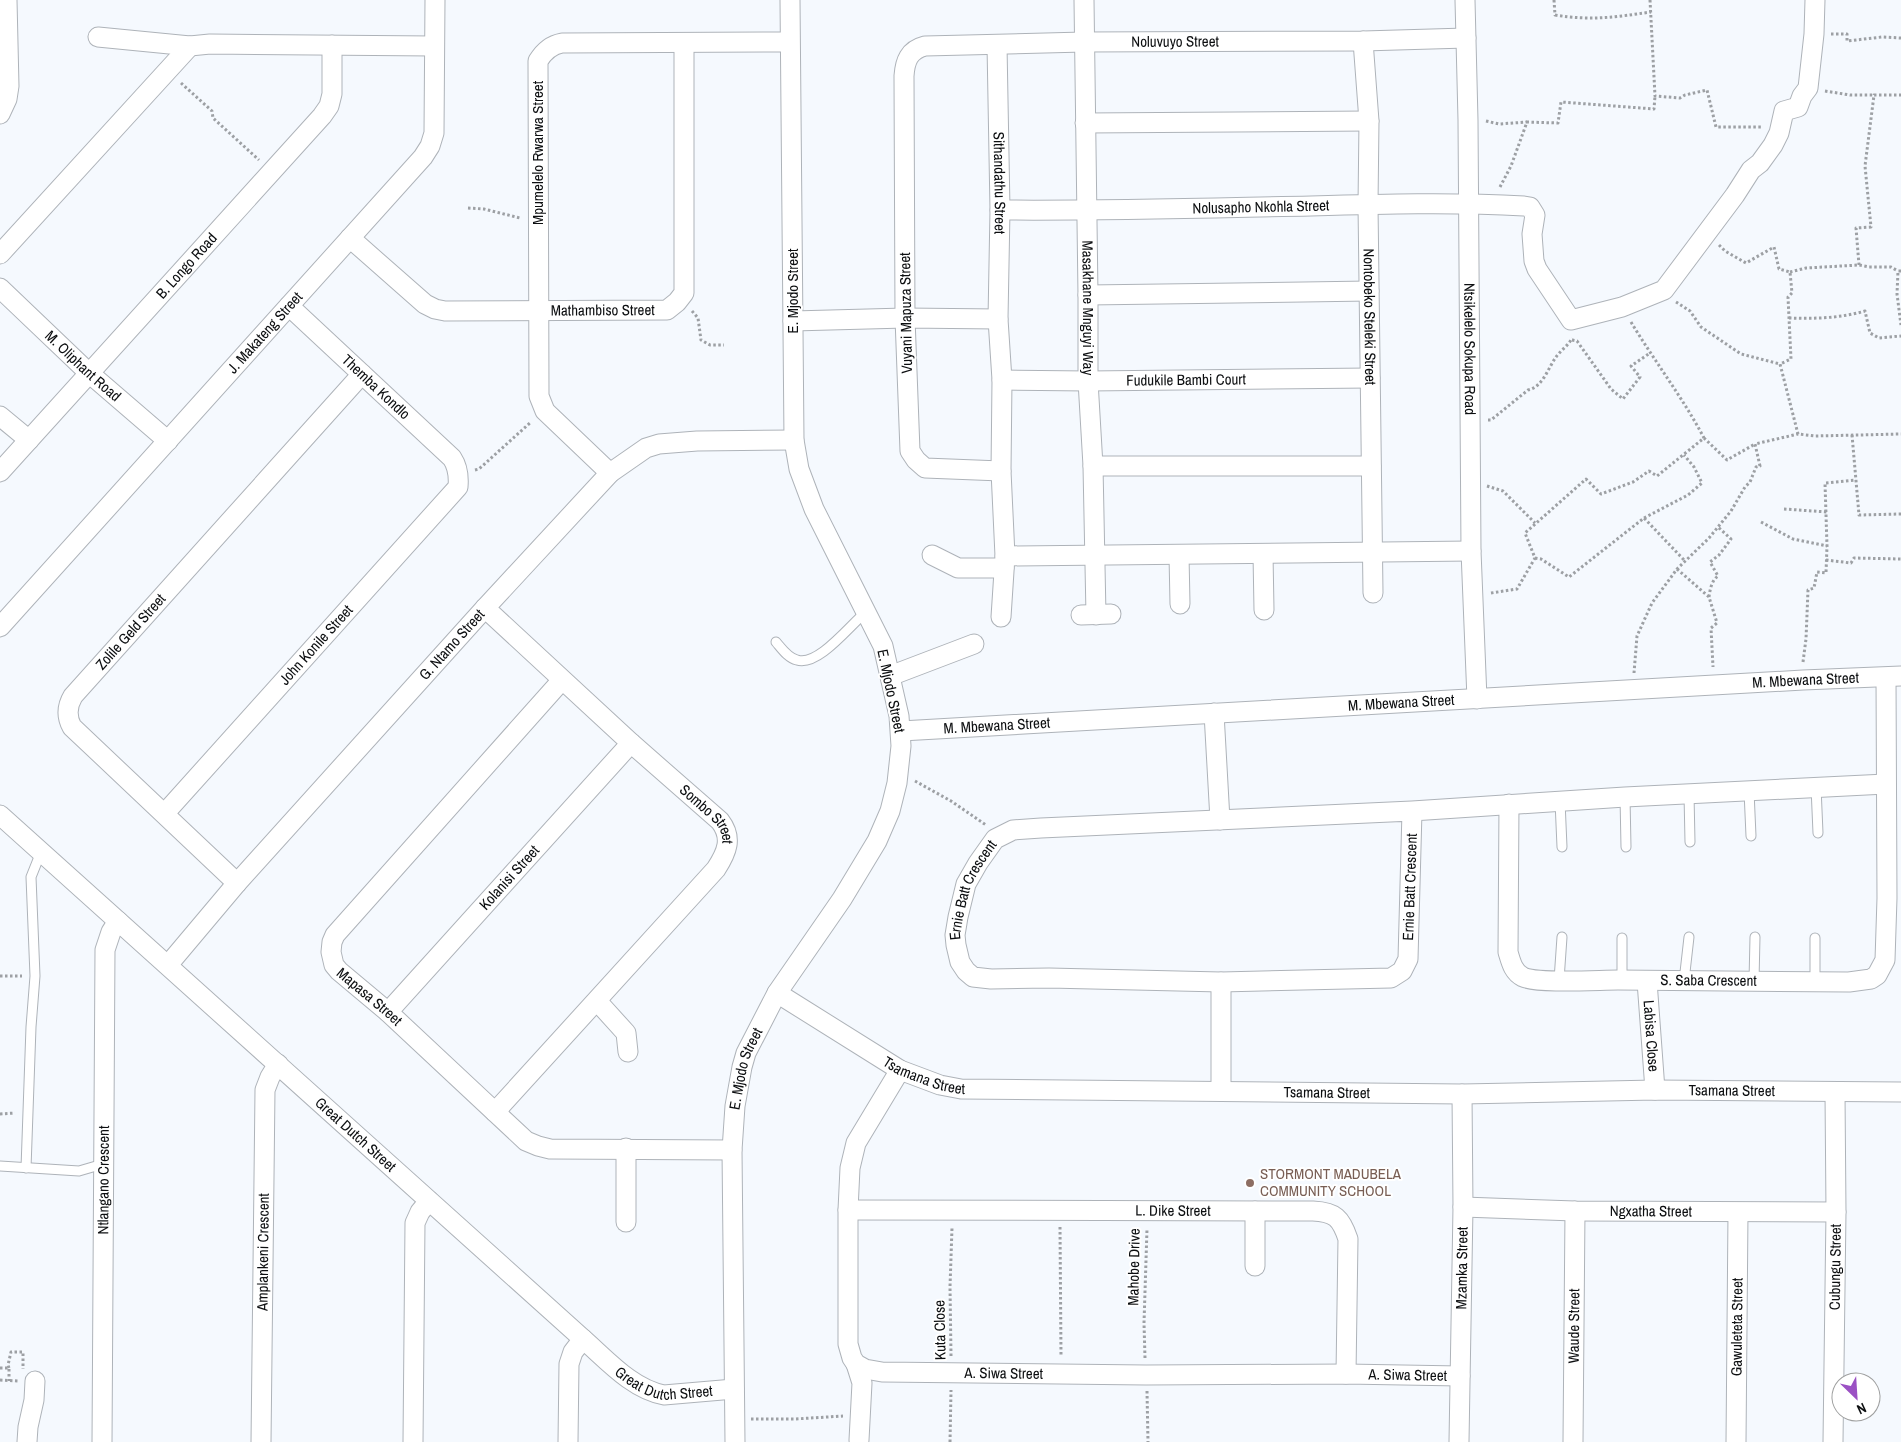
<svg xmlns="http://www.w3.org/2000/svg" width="1901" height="1442" viewBox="0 0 1901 1442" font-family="'Archivo Narrow',sans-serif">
<rect width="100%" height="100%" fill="#f5f9fe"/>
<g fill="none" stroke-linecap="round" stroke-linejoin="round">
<g stroke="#aeb3b9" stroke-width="11">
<g id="service">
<path d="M776,642c6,7 12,16 21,18 21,7 53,-35 69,-48"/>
<path d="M1816,787l2,46"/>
<path d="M1749,791l2,45"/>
<path d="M1689,794l1,48"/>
<path d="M1625,797l1,50"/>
<path d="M1560,801l2,46"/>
<path d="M1622,938v42"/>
<path d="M1815,938v43"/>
<path d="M1559,980l3,-43"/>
<path d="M1684,981l5,-44"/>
<path d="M1754,981l1,-44"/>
<path d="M0,1166l79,5 24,-7"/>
<path d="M26,1168l5,-141 4,-51 -4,-99 10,-25"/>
</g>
</g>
<g stroke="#aeb3b9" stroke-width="21">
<g id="minor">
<path id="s1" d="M1084,0l4,295v86l5,85 3,149"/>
<path id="s2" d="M1465,0l3,120 3,431 6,148"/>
<path d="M98,37l92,9 20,-2 223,2"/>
<path id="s3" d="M1363,41l6,80 -1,84 5,388"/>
<path id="s4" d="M997,45l3,165 -2,109 4,61 -1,91 4,85 -4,61"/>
<path d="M0,114l7,-15 2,-13 -2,-86"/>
<path d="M1085,123l284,-2"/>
<path id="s5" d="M1000,210c104,1 207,-2 311,-4 71,-2 142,-4 213,0l6,1 5,8 -3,19 2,27 3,8 34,51 51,-13 42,-17 71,-95 16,-25 9,-7 13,-18 6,-12 5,-22 14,-4 4,-11 6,-8 6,-54 1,-34"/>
<path id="s6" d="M350,238l75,66 10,5 10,2 222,-1 10,-8 7,-9v-250"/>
<path d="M0,254l190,-208"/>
<path id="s7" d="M0,288l89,85 79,68"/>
<path d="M1088,295l281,-4"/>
<path d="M793,321l112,-3 93,1"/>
<path id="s8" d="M1002,380l86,1 282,-3"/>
<path d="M0,416l29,24"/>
<path d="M1093,466h278"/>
<path id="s9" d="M1001,471l-76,-3 -9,-8 -6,-9 -5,-133 -1,-242c1,-15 5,-26 21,-30l159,-4 279,-1 103,-3"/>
<path id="s10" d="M0,472l322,-356 7,-10 3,-12v-49"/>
<path d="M610,473l-65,-62 -6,-15 -1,-335c6,-10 13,-16 24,-18l227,-1"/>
<path d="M1263,554l1,56"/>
<path d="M932,555l26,13h46"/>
<path d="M1179,555l1,49"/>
<path d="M1005,556l466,-5"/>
<path id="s11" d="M485,608l146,135 89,78c13,17 7,31 -4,48l-221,243"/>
<path d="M1081,615l30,-1"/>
<path id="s12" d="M0,627l423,-470 7,-11 4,-13 1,-133"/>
<path d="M890,676l84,-32"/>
<path id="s13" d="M562,680l-227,255 -3,7 -1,10 3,13 5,6 49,41 138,129 12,5 12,3 182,1"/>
<path d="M1214,713l6,107"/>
<path id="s14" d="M901,731l902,-51 98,-4"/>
<path id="s15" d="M1509,804l-1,148c3,10 5,20 15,25 15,7 75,3 95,3 77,0 154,1 231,2l22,-3 6,-4 8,-15 2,-62 -1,-220"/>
<path id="s16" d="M1412,811l-4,148 -6,12 -11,7 -170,4 -172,-4 -58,1 -18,-2 -7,-6 -6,-9 -4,-17 -1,-10 3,-18 8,-33 12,-21 17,-24 18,-9 28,-2 371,-17 213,-14 261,-13"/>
<path id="s17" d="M165,813l293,-326c1,-11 0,-20 -6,-29l-163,-152"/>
<path id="s18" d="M0,815l583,524c24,21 49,50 81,56l70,-6"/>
<path id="s19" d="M237,883l-165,-156c-6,-11 -5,-21 1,-31l289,-322"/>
<path id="s20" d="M168,965l69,-82 248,-275 125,-135 36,-25 13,-4 38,-3 97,-1"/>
<path id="s21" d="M1647,981l8,109"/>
<path d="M1221,982v109"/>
<path id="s22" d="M777,993l123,77 40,15 21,4 501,5 193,-4 246,2"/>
<path d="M597,1001l29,32 2,19"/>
<path id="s23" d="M388,1012l243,-269"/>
<path id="s24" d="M900,1070l-44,73 -6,25 -2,42v134l4,14 4,6 9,5 17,3 264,3 200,-1 114,2"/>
<path id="s25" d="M1463,1207l112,4 261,1"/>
<path id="s26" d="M848,1210l465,1c22,1 28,7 35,28l-2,135"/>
<path d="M1255,1211v55"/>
<path d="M626,1222v-74"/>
<path d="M856,1364l6,19 -3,57"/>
<path d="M27,1442l1,-15 6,-27 1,-19"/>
<path id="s27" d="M102,1442l3,-492 6,-18 7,-11"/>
<path id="s28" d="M261,1442l4,-352 5,-13 8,-13"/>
<path d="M413,1442l2,-219 5,-11 9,-11"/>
<path d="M568,1442l1,-78 4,-12 10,-13"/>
<path id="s29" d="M735,1442l-3,-292 3,-44 7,-39 4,-14 31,-60 65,-94 35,-58 13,-30 7,-28 4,-37 -2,-30 -16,-70 -69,-137 -15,-40 -5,-29 -4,-440"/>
<path id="s30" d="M1459,1442l4,-235 -1,-113"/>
<path id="s31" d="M1573,1442l2,-231"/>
<path id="s32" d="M1736,1442l2,-229"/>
<path id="s33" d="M1833,1442l3,-230 -1,-119"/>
</g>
</g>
<g stroke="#9da0a4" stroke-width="3" stroke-dasharray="2.5 2.5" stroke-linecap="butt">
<path d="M1554,0l1,15c36,6 61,2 96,-3"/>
<path d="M1650,0l5,96 25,2 5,-3 22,-5 9,37h46"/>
<path d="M1831,34h16v7l35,-4 19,1"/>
<path d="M181,83l31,28 1,7 46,42"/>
<path d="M1825,91l25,4h24"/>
<path d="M1486,121l13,3 28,-2"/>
<path d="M1500,187l11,-21 16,-44 31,1 3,-21 93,7 1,-13"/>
<path d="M468,208l16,1 36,9"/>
<path d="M1719,245l6,6 21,12 28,-16 5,22 11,3 2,21 -4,4 3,62 -11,5 18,70 17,2 86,-2"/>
<path d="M1859,265l-3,-37 15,-1 -6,-61 9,-71h27"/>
<path d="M1901,271h-3l-1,23 4,31"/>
<path d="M1790,272l16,-4 53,-3 10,2h22l7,4"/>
<path d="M1676,302l14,9 11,16 40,27 39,10"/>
<path d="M692,311l6,7 3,22 9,5h14"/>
<path d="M1789,318c25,1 52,0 76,-7l5,22 9,5 22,-2"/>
<path d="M1631,322c24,40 52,76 73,116"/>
<path d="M1572,340l5,1 34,48 12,10 17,-22 -9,-11 19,-13"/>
<path d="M1488,420h3l37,-30c15,-3 20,-22 28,-33 5,-7 13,-12 16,-19"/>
<path d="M1852,435l7,80 42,-1"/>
<path d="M475,470l4,-1 52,-47"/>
<path d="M1487,486l16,5 32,32"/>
<path d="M1784,509l43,3"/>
<path d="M1644,518l44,-23 14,-12 -8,-16 -10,-12"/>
<path d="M1761,522l32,17 34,7"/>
<path d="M1535,558l6,1 28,18 75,-59 41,43"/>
<path d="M1826,560l25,3 3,-5 47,1"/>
<path d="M1677,569l32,28 8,26 -6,5 2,39"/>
<path d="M1491,593l26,-4 18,-31 -10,-25 61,-54 15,15 32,-12 16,-11 8,5 47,-38 23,22 28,-16"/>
<path d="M1709,597c1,-8 3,-17 9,-21l-8,-14 9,-7 12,-16 -13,-12"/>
<path d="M1803,662l3,-23 2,-49 6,-2 3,-16 9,1 1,-27 -2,-63 31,-3"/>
<path d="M1634,673l3,-37 15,-33 25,-34 32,-31 22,-27 14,-24 5,-5 6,-15 4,-1 -5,-22 43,-10"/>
<path d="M915,781l36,20 35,24"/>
<path d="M0,976h22"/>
<path d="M0,1114l15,-1"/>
<path d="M1060,1227l1,129"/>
<path d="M951,1356l-1,-69 2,-59"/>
<path d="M1145,1358l-1,-35 3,-94"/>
<path d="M0,1368h9v13"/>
<path d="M9,1368l-1,-3 3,-13h12v17"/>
<path d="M0,1380l18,1"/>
<path d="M1147,1391l1,51"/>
<path d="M751,1419h44l48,-3"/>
<path d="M950,1442l1,-52"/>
</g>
<use href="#service" stroke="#fff" stroke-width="9"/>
<use href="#minor" stroke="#fff" stroke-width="19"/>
</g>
<circle fill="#8d6e63" stroke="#fff" stroke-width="2" cx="1250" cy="1183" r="5"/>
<g text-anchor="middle" stroke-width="4" stroke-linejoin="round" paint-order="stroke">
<g font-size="15" fill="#0c0e10" stroke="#fff">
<text dy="5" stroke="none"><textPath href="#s9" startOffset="764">Noluvuyo Street</textPath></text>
<text transform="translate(538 153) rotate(-90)" y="5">Mpumelelo Rwarwa Street</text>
<text dy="5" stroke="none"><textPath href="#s4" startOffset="138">Sithandathu Street</textPath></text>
<text dy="5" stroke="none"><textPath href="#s5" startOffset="261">Nolusapho Nkohla Street</textPath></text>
<text dy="5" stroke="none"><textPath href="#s10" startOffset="278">B. Longo Road</textPath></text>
<text transform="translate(793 291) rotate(-90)" y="5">E. Mjodo Street</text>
<text dy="5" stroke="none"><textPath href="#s1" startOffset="308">Masakhane Mnguyi Way</textPath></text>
<text dy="5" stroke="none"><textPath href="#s6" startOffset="279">Mathambiso Street</textPath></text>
<text transform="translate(906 313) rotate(-91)" y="5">Vuyani Mapuza Street</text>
<text dy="5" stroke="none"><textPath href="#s3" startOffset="276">Nontobeko Steleki Street</textPath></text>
<text dy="5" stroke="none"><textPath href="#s12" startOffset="396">J. Makateng Street</textPath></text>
<text dy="5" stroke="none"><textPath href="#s2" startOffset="349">Ntsikelelo Sokupa Road</textPath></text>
<text dy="5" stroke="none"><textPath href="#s7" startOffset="114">M. Oliphant Road</textPath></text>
<text dy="5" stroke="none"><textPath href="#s8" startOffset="184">Fudukile Bambi Court</textPath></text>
<text transform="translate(376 387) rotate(43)" y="5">Themba Kondlo</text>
<text dy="5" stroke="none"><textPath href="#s19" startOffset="346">Zolile Geld Street</textPath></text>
<text dy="5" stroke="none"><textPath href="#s17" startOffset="226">John Konile Street</textPath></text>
<text dy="5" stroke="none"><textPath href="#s20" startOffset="428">G. Ntamo Street</textPath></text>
<text dy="5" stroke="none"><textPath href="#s14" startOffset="906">M. Mbewana Street</textPath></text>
<text transform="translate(891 691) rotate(78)" y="5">E. Mjodo Street</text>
<text dy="5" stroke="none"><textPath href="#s14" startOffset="501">M. Mbewana Street</textPath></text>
<text dy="5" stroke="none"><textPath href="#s14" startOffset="96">M. Mbewana Street</textPath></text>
<text dy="5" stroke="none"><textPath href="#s11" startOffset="304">Sombo Street</textPath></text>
<text dy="5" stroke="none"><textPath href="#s23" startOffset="181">Kolanisi Street</textPath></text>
<text transform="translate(1410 887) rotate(-88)" y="5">Ernie Batt Crescent</text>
<text dy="5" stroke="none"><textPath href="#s16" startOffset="689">Ernie Batt Crescent</textPath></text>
<text dy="5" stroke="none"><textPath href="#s15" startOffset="364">S. Saba Crescent</textPath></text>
<text dy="5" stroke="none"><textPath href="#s13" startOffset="420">Mapasa Street</textPath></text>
<text dy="5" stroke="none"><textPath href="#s21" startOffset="55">Labisa Close</textPath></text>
<text dy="5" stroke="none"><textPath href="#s29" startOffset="375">E. Mjodo Street</textPath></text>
<text dy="5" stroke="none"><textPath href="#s22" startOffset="170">Tsamana Street</textPath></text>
<text dy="5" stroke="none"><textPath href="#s22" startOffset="575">Tsamana Street</textPath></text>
<text dy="5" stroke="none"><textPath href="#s22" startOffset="980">Tsamana Street</textPath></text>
<text dy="5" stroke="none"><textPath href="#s18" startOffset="478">Great Dutch Street</textPath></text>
<text dy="5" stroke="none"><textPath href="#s27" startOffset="262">Ntlangano Crescent</textPath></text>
<text dy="5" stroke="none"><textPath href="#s26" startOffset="325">L. Dike Street</textPath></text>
<text dy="5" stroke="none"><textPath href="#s25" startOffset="188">Ngxatha Street</textPath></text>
<text dy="5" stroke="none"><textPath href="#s28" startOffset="190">Amplankeni Crescent</textPath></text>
<text transform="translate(1134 1267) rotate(-89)" y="5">Mahobe Drive</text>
<text dy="5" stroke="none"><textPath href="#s33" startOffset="175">Cubungu Street</textPath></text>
<text dy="5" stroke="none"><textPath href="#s30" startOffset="174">Mzamka Street</textPath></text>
<text dy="5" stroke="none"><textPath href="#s31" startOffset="116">Waude Street</textPath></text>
<text dy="5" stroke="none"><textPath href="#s32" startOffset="115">Gawuleteta Street</textPath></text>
<text transform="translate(940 1330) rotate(-91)" y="5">Kuta Close</text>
<text dy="5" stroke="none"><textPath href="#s24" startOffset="458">A. Siwa Street</textPath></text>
<text dy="5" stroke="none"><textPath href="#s24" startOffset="862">A. Siwa Street</textPath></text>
<text dy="5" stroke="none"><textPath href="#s18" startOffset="881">Great Dutch Street</textPath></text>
</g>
<g font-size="15" fill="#785e54" stroke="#fff" text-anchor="start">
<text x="1260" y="1179">STORMONT MADUBELA<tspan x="1260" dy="17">COMMUNITY SCHOOL</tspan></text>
</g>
</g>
<g transform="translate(1856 1397) rotate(155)"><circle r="24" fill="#ffffff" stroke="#9e9f9f"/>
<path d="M0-4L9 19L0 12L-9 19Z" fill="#9b51c4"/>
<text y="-8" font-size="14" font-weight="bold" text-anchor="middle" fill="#0c0e10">N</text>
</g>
</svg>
